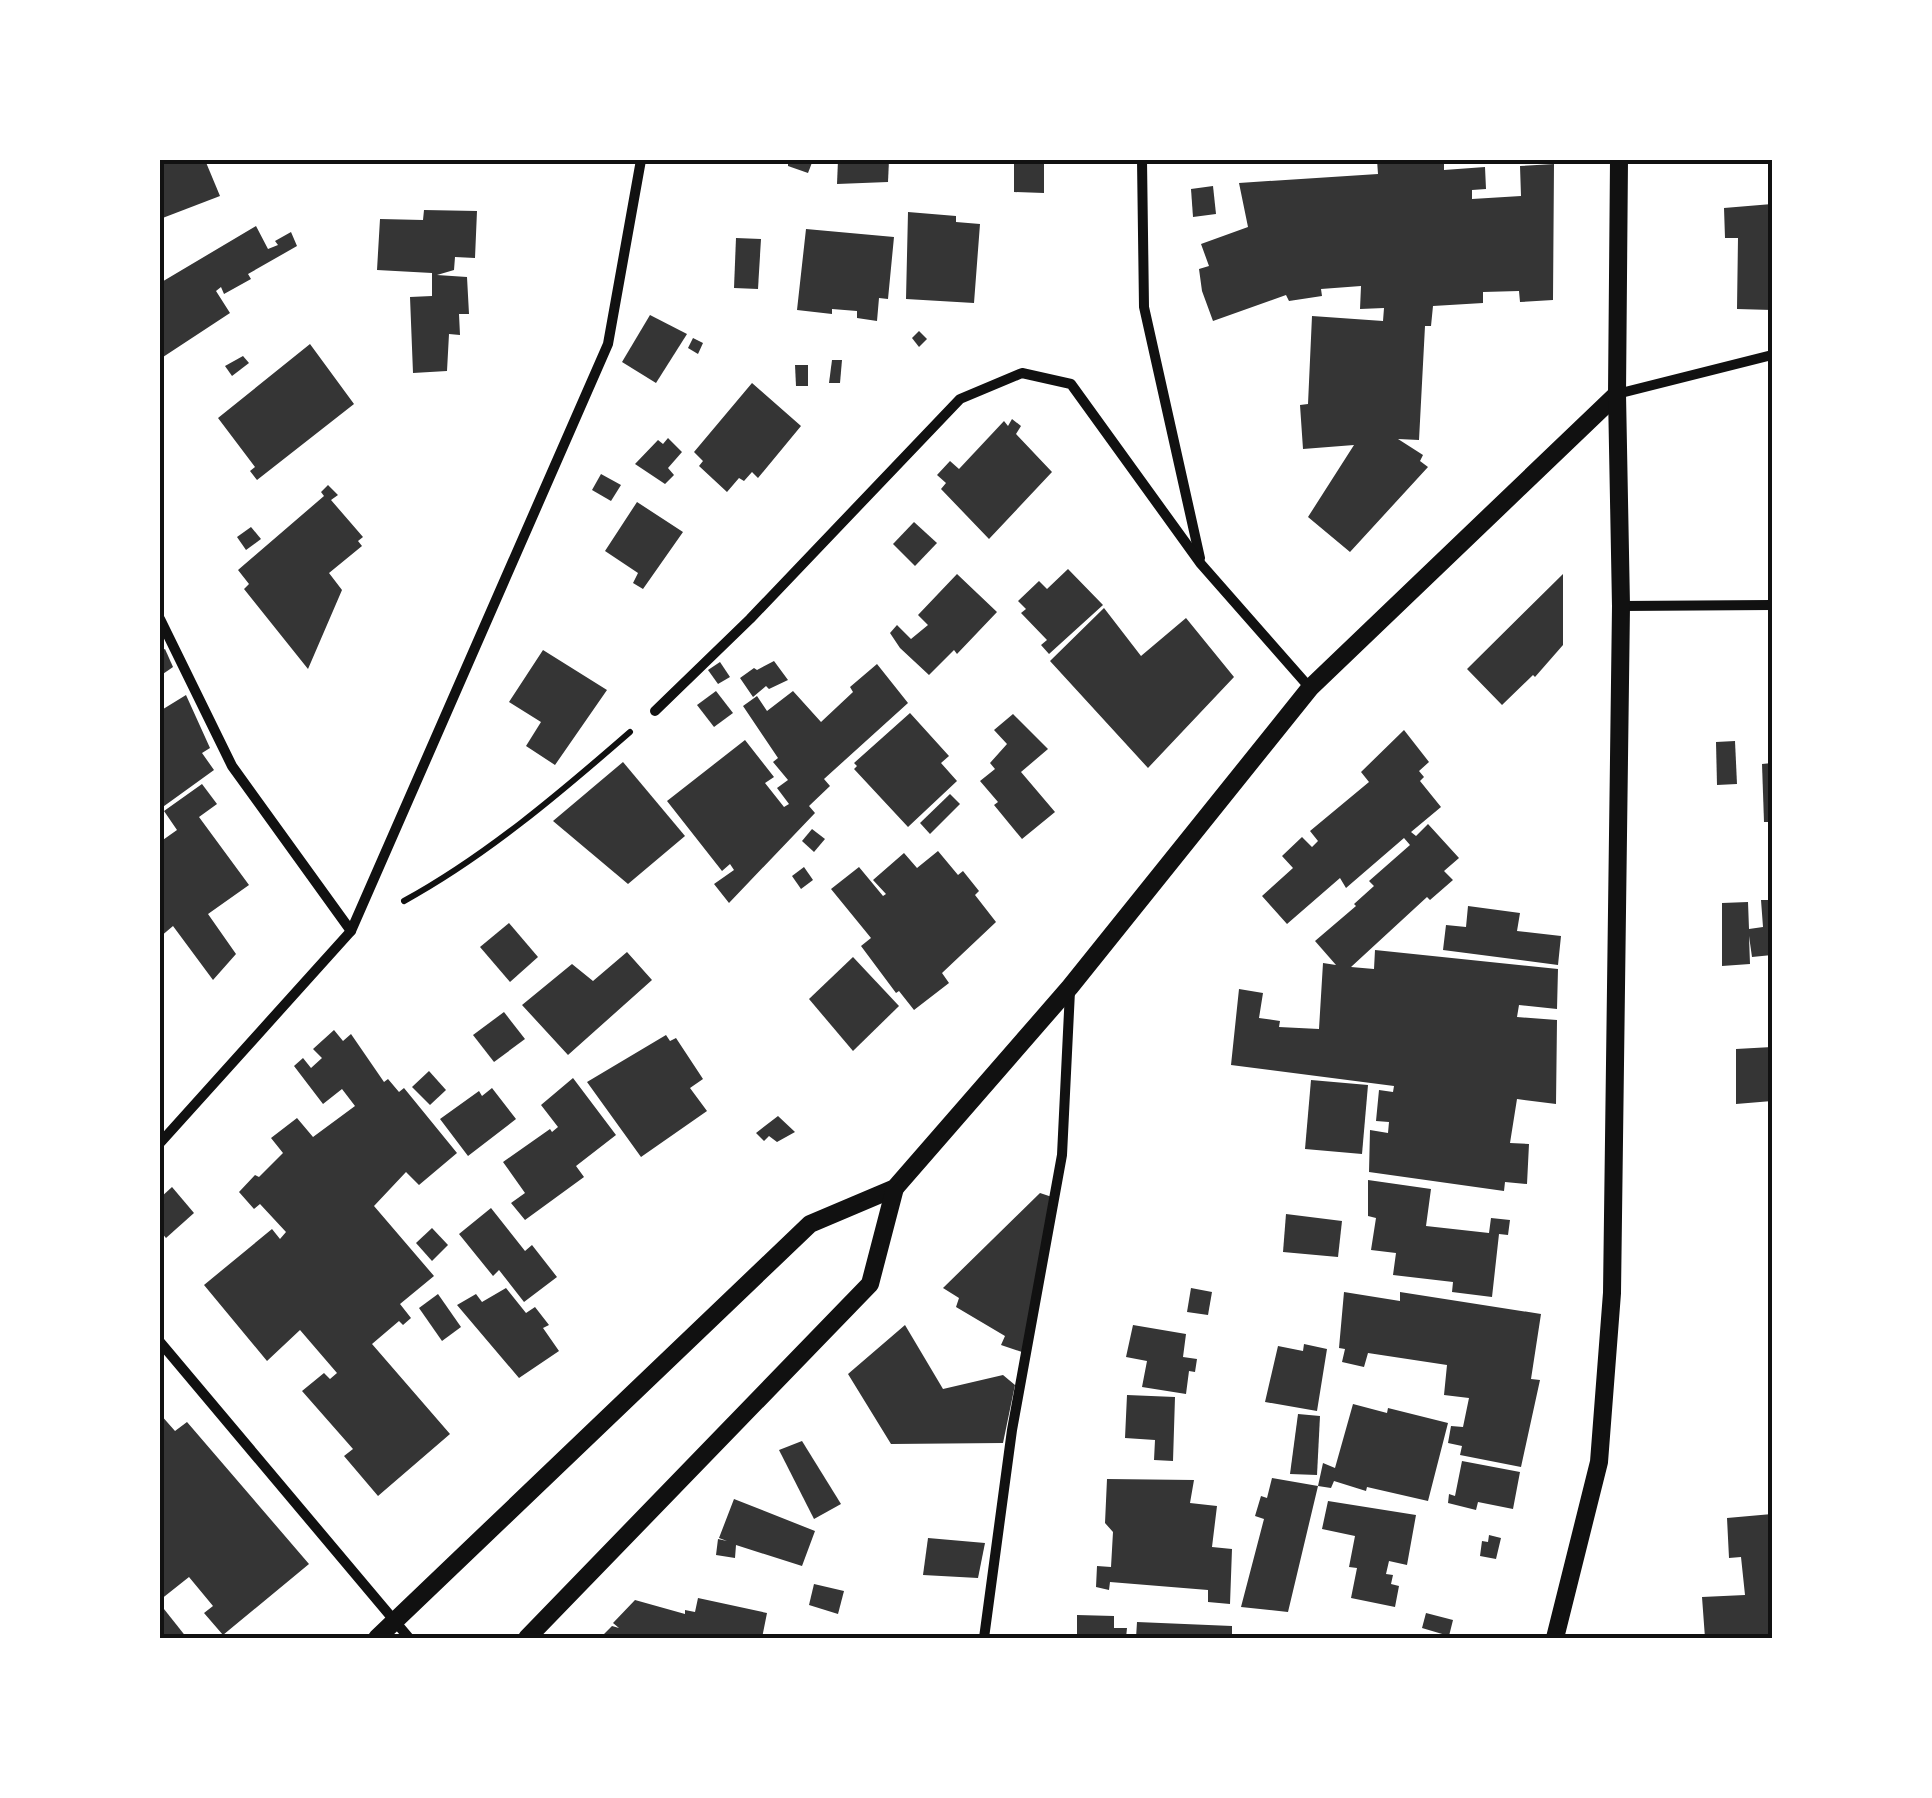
<svg xmlns="http://www.w3.org/2000/svg" width="1932" height="1798" viewBox="0 0 1932 1798" font-family="Raleway,sans-serif">
<rect width="100%" height="100%" fill="#fff"/>
<g fill="#353535">
<path d="M160,160h45l15,36 -60,23z"/>
<path d="M788,160h25l-5,13 -20,-7z"/>
<path d="M838,160h51l-1,22 -51,2z"/>
<path d="M1014,160h30v33l-30,-1z"/>
<path d="M1377,160h67v10l41,-3 1,22 -14,1v9l49,-3 -1,-30 34,-2 -1,136 -33,2 -1,-11 -36,1v11l-50,3 -2,20h-6l-6,114 -21,-1 25,16 -3,6 8,6 -78,85 -42,-35 46,-72 -51,4 -3,-44 8,-1 4,-88 71,5 1,-13 -24,1 1,-23 -40,3 1,7 -33,5 -3,-6 -73,26 -11,-30 -3,-22 10,-3 -8,-22 47,-17 -9,-44 139,-9z"/>
<path d="M1213,186l3,28 -23,3 -2,-28z"/>
<path d="M1772,204v106l-35,-1 1,-71h-13l-1,-30z"/>
<path d="M424,210l53,1 -2,47 -20,-1 -1,13 -17,5 30,2 2,37h-10l1,21 -11,-1 -2,37 -34,2 -3,-76 22,-1v-23l-55,-3 3,-51 43,1z"/>
<path d="M908,212l48,4v6l24,2 -6,79 -68,-4z"/>
<path d="M256,226l12,23 10,-4 -3,-4 16,-9 6,14 -49,28 3,5 -27,15 -3,-7 -5,4 14,22 -70,46v-76z"/>
<path d="M806,229l88,8 -6,62 -9,-1 -2,23 -20,-3v-7l-25,-2v5l-35,-4z"/>
<path d="M736,238l25,1 -3,50 -24,-1z"/>
<path d="M650,315l37,19 -31,49 -34,-21z"/>
<path d="M919,331l8,8 -8,8 -7,-9z"/>
<path d="M693,338l10,5 -5,11 -10,-6z"/>
<path d="M310,344l44,60 -97,76 -7,-9 5,-4 -37,-49z"/>
<path d="M243,356l6,7 -17,13 -7,-10z"/>
<path d="M832,360h10l-2,23h-11z"/>
<path d="M795,365h13v21h-12z"/>
<path d="M752,383l49,43 -43,52 -6,-6 -8,9 -5,-3 -12,14 -28,-26 4,-5 -9,-9z"/>
<path d="M1012,419l9,7 -5,8 36,38 -63,67 -48,-50 5,-6 -9,-8 13,-14 9,8 45,-48 4,5z"/>
<path d="M668,438l14,14 -14,16 6,7 -9,9 -30,-20 23,-24 5,4z"/>
<path d="M601,474l20,11 -10,16 -19,-11z"/>
<path d="M328,485l10,10 -7,5 32,37 -5,4 4,5 -33,27 13,17 -34,79 -64,-80 5,-5 -11,-14 86,-74 -3,-4z"/>
<path d="M637,502l46,30 -40,57 -10,-6 5,-10 -33,-22z"/>
<path d="M914,522l23,21 -22,23 -22,-22z"/>
<path d="M251,527l10,12 -15,11 -9,-13z"/>
<path d="M1068,569l35,36 -54,49 -8,-9 6,-5 -26,-27 5,-4 -8,-8 21,-20 8,8z"/>
<path d="M957,574l40,38 -40,42 -3,-4 -25,25 -29,-27 -10,-15 7,-8 14,14 17,-14 -10,-10z"/>
<path d="M1563,574v71l-28,32 -2,-2 -31,30 -35,-36z"/>
<path d="M1104,608l37,48 45,-38 48,59 -86,91 -98,-107z"/>
<path d="M165,649l8,18 -13,9v-25z"/>
<path d="M543,650l64,40 -52,75 -29,-19 15,-24 -32,-20z"/>
<path d="M774,661l14,19 -19,9 -3,-3 -13,11 -13,-19 14,-10 3,2z"/>
<path d="M720,662l10,15 -12,7 -10,-14z"/>
<path d="M877,664l31,39 -84,76 6,7 -21,20 6,7 -86,90 -15,-19 20,-14 -4,-6 -8,7 -55,-70 78,-61 29,37 -9,6 19,24 5,-3 -12,-16 11,-8 -15,-18 5,-4 -35,-52 14,-10 10,15 26,-20 28,31 32,-30 -3,-5z"/>
<path d="M716,691l17,22 -19,14 -17,-22z"/>
<path d="M186,695l24,53 -8,5 12,17 -54,39v-78l4,-2 -4,-18z"/>
<path d="M910,713l39,43 -8,7 16,18 -49,46 -54,-58 3,-3 -3,-3z"/>
<path d="M1013,714l35,35 -27,23 34,40 -33,27 -28,-34 4,-3 -18,-21 15,-12 -5,-6 17,-19 -13,-14z"/>
<path d="M1404,730l25,32 -10,9 5,6 -4,4 21,26 -30,25 5,4 12,-12 31,34 -15,13 9,9 -23,20 -3,-3 -76,70 23,2 1,-19 183,19 -1,40 -38,-4 -2,12 40,3 -1,84 -39,-5 -7,44 19,1 -2,40 -22,-2 -1,9 -135,-19 1,-42 18,3 1,-11 -13,-1 3,-31 14,2 1,-6 -163,-21 8,-76 24,4 -4,25 21,3 -1,6 40,2 4,-66 13,2 -21,-24 41,-35 -2,-2 20,-18 -5,-5 41,-36 -6,-7 -58,50 -6,-10 -53,46 -25,-28 31,-28 -11,-12 20,-19 10,10 6,-6 -8,-10 59,-49 -8,-10z"/>
<path d="M1735,741l2,43 -20,1 -1,-43z"/>
<path d="M623,762l62,74 -57,48 -75,-63z"/>
<path d="M1772,763v59h-8l-2,-58z"/>
<path d="M202,784l15,20 -18,13 50,68 -41,29 28,40 -23,26 -40,-54 -13,11v-95l17,-12 -13,-19z"/>
<path d="M950,794l10,10 -30,30 -10,-11z"/>
<path d="M812,829l13,10 -11,13 -12,-11z"/>
<path d="M938,851l20,24 5,-4 16,20 -4,4 21,27 -54,51 7,10 -35,27 -15,-19 -3,2 -35,-47 10,-8 -40,-49 28,-22 24,29 3,-2 -13,-14 31,-27 13,15z"/>
<path d="M804,867l9,13 -12,9 -9,-13z"/>
<path d="M1761,900h11v55l-20,2 -3,-21 1,28 -28,2v-63l26,-1 1,27 14,-2z"/>
<path d="M1468,906l52,7 -3,18 44,5 -3,29 -115,-15 3,-25 20,2z"/>
<path d="M509,923l29,34 -28,25 -30,-35z"/>
<path d="M627,952l25,28 -84,75 -46,-50 50,-41 21,17z"/>
<path d="M853,957l46,49 -46,45 -44,-52z"/>
<path d="M504,1012l21,27 -31,23 -21,-27z"/>
<path d="M334,1030l9,11 8,-7 33,48 4,-3 11,13 5,-4 53,65 -38,32 -13,-13 -32,34 60,70 -34,28 11,14 -8,7 -4,-4 -27,23 78,90 -72,62 -34,-40 9,-7 -51,-58 22,-18 6,6 7,-6 -37,-43 -33,31 -63,-76 68,-56 8,10 6,-7 -26,-28 -6,5 -15,-17 16,-17 4,2 24,-24 -12,-15 26,-20 16,19 42,-31 -13,-17 -19,15 -29,-38 9,-8 8,10 11,-10 -9,-9z"/>
<path d="M666,1035l4,6 6,-3 27,41 -13,9 17,23 -66,46 -54,-75z"/>
<path d="M1772,1047v54l-36,3v-55z"/>
<path d="M429,1071l17,19 -16,15 -18,-18z"/>
<path d="M573,1078l43,57 -40,31 8,11 -59,43 -14,-17 14,-10 -22,-31 47,-33 2,3 6,-5 -17,-22z"/>
<path d="M1311,1080l57,5 -6,69 -57,-5z"/>
<path d="M492,1088l24,31 -48,37 -28,-37 39,-28 3,5z"/>
<path d="M778,1116l17,16 -18,10 -8,-6 -5,5 -8,-8z"/>
<path d="M1368,1180l63,9 -5,37 63,7 2,-15 19,2 -2,15 -9,-1 -7,63 -40,-5 1,-10 -60,-7 3,-22 -25,-3 5,-32 -8,-2z"/>
<path d="M172,1187l22,26 -28,25 -6,-7v-33z"/>
<path d="M1040,1193l12,4 -30,155 -21,-7 4,-9 -49,-29 3,-9 -16,-10z"/>
<path d="M491,1208l34,43 7,-6 25,32 -33,25 -25,-32 -6,6 -34,-42z"/>
<path d="M1286,1214l56,7 -4,36 -55,-5z"/>
<path d="M432,1228l16,17 -16,16 -16,-18z"/>
<path d="M506,1288l20,25 9,-6 14,18 -6,3 16,23 -40,27 -62,-73 19,-11 6,8z"/>
<path d="M1191,1288l21,4 -4,23 -21,-3z"/>
<path d="M1344,1292l56,9v-9l141,22 -10,65 9,1 -19,87 -61,-12 2,-9 -14,-3 3,-17 12,1 6,-29 -25,-3 3,-30 -79,-12 -4,14 -22,-5 3,-13 -6,-1z"/>
<path d="M438,1294l23,33 -19,14 -23,-33z"/>
<path d="M905,1325l38,64 60,-14 12,10 -12,58 -112,1 -43,-70z"/>
<path d="M1133,1325l53,9 -3,23 14,2 -2,13 -6,-1 -3,23 -44,-7 5,-26 -21,-4z"/>
<path d="M1304,1344l23,5 -10,62 -52,-9 13,-56 25,5z"/>
<path d="M1127,1395l48,2 -2,64 -19,-1 1,-20 -30,-2z"/>
<path d="M1353,1404l34,9 1,-5 60,15 -20,78 -61,-14 -1,4 -32,-10 -3,7 -13,-2 5,-23 12,5z"/>
<path d="M160,1414l15,17 12,-9 122,142 -86,71 -19,-22 9,-7 -24,-29 -29,23z"/>
<path d="M1298,1414l22,2 -3,59 -27,-1z"/>
<path d="M802,1441l39,63 -27,15 -35,-69z"/>
<path d="M1462,1461l58,11 -7,37 -35,-7 -2,8 -28,-7 1,-9 6,2z"/>
<path d="M1272,1478l46,8 -30,126 -47,-5 23,-88 -9,-3 6,-20 6,2z"/>
<path d="M1107,1479l87,1 -4,23 27,3 -5,41 20,2 -2,55 -22,-2v-12l-98,-8 -1,8 -13,-3 1,-21 14,1 2,-35 -8,-9z"/>
<path d="M734,1499l81,32 -13,35 -66,-21 -1,13 -19,-3 2,-16 9,2 -8,-3z"/>
<path d="M1328,1501l88,14 -9,50 -18,-4 -3,13 7,1 -2,9 8,2 -4,21 -44,-9 6,-30 -8,-1 6,-31 -33,-7z"/>
<path d="M1772,1514v124h-67l-3,-41 43,-2 -4,-38 -12,1 -2,-40z"/>
<path d="M1489,1535l12,3 -5,21 -16,-3 2,-15 6,1z"/>
<path d="M928,1538l57,5 -7,35 -55,-3z"/>
<path d="M814,1584l30,7 -6,23 -29,-9z"/>
<path d="M698,1598l69,15 -5,25h-162l12,-12 7,2 -6,-5 22,-23 50,14v-4l10,2z"/>
<path d="M160,1604l27,34h-27z"/>
<path d="M1426,1613l27,7 -4,16 -27,-8z"/>
<path d="M1077,1615l37,1v12h13l-1,10h-49z"/>
<path d="M1137,1622l95,4v12h-96z"/>
</g>
<g fill="none" stroke-linecap="round" stroke-linejoin="round">
<path stroke="#111" stroke-width="6" d="M404,901c82,-45 156,-108 226,-169"/>
<g stroke="#111" stroke-width="10">
<path d="M1142,160l2,147 56,251"/>
<path d="M1617,394l155,-39"/>
<path d="M1621,606l151,-1"/>
<path d="M160,619l72,147 119,165"/>
<path d="M655,711l95,-92 210,-220 62,-26 49,11 130,180 109,124"/>
<path d="M160,1143l191,-212 257,-587 33,-184"/>
<path d="M160,1342l249,296"/>
<path d="M984,1638l28,-208 50,-275 8,-164"/>
</g>
<g stroke="#111" stroke-width="18">
<path d="M377,1638l433,-414 85,-36 175,-201 240,-299 307,-294"/>
<path d="M527,1638l343,-354 25,-96"/>
<path d="M1555,1638l44,-176 13,-169 9,-687 -4,-212 2,-234"/>
</g>
</g>
<rect width="1932" height="1798" fill="none" stroke="#ffffff" stroke-width="325"/>
<rect x="162" y="162" width="1608" height="1474" fill="none" stroke="#111" stroke-width="4"/>
</svg>
